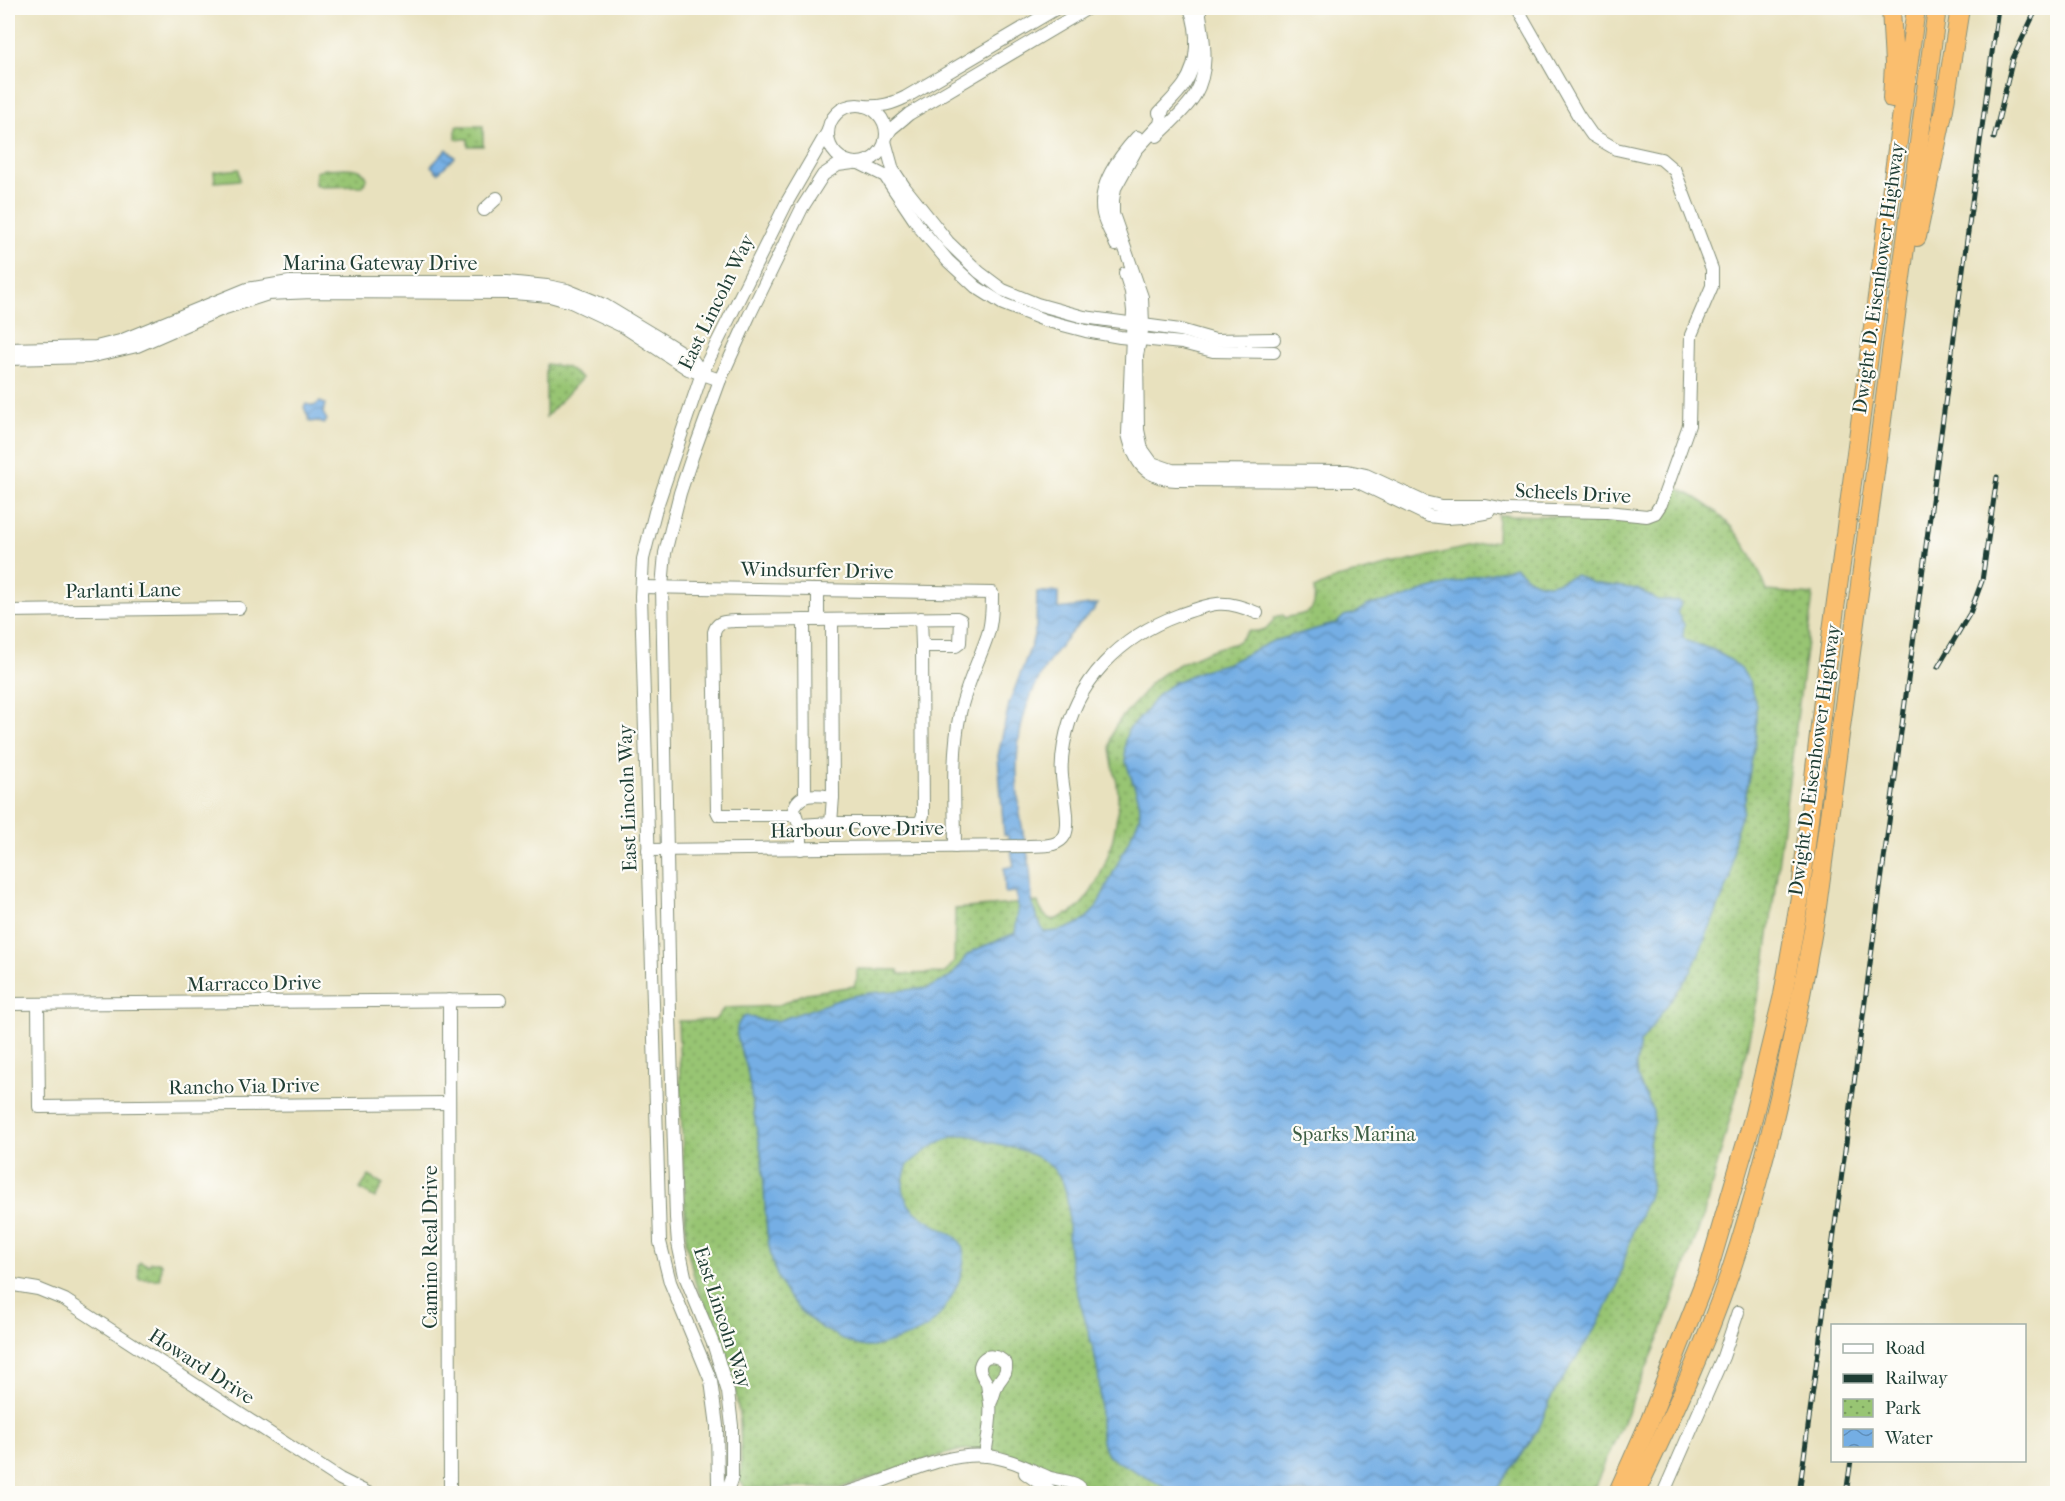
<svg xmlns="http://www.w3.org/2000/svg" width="2065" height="1501" viewBox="0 0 2065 1501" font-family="'IM FELL French Canon',serif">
<defs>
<pattern id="park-dots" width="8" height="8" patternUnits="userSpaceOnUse" patternTransform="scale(1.5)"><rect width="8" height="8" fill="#98c573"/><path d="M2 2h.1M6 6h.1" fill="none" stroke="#7ba15f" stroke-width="1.8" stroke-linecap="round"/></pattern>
<pattern id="water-waves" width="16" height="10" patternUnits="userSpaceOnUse" patternTransform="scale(1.5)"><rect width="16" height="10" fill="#74aee4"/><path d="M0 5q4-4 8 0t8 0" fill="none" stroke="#5f8fba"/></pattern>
</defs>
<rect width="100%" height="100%" fill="#fdfcf7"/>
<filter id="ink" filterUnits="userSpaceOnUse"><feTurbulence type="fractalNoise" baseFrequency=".0167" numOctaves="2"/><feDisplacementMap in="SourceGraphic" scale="12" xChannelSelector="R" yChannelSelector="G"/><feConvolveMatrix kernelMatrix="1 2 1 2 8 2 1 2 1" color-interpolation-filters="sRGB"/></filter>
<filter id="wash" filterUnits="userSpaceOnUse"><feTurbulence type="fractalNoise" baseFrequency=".008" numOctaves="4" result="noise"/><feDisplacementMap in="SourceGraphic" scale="24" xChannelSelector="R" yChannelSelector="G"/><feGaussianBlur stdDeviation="1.35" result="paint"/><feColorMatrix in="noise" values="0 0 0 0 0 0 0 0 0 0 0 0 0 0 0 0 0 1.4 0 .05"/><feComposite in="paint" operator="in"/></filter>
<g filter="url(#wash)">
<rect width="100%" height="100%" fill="#e8e1be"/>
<path fill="#98c573" stroke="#5c8154" stroke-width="1.5" d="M239,169l1,11 -25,2 -1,-10z"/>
<g fill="url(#park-dots)" stroke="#5c8154" stroke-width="1.5">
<path d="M456,126h27v20h-15v-7h-12z"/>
<path d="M345,168c9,1 18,0 22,10l-4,8 -42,1 -6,-3 1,-12 8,-3z"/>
<path d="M546,364l20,3 16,11 -36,39z"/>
<path d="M1672,486c51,21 76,54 95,105l46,4 -47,363 -28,131 -35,128 -44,122 -67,154h-478l-10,-5 -8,-1 -9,2 -27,-10 -67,-28 -18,-2 -13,1 -20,5 -102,33h-95l-6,-8 2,-12 -1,-47 -6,-38 -13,-39 -25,-59 -10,-43 -8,-221 37,-1 9,-12 53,-2 29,-13 48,-7 3,-8v-9l41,1 1,4 46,-1 9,-11 1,-53 83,-7c2,9 10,22 21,16 3,-1 5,-3 8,-4l1,1c34,-19 55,-93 49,-131 -3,-18 -11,-35 -4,-53 5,-12 15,-21 23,-29 5,-5 9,-12 14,-18 15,-15 40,-25 59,-33 19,-9 25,-1 39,-20 13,1 22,-1 27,-14l8,-2 2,3c22,-6 32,-2 29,-29l23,-11 160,-38 1,-25 109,2 41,6 12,-6z"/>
<path d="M369,1176l14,8 -8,14 -15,-9z"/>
<path d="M140,1262l9,3 2,-3h8l2,2 -1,15h-21l-1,-15z"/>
</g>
<g fill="url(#water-waves)" stroke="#4a768c" stroke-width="1.5">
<path d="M447,149l8,8 -17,16 -7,-7z"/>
<path d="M320,402l5,2 -2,9 4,7 -3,4 -7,-3 -7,1 -6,-15 2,-3 8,2z"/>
<path d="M1515,567c6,3 9,9 15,12 20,11 29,1 46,-4l16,8 46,6 20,11 20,1 3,3 -4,9 7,11 -1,13 4,4 27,9 18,11 10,9 7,11 7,24v31l-13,75 -9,26 -3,40 -40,95 -51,71 -4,23 1,11 16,34 1,12 -5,21 2,42 -3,12 -15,32 -17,59 -20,38 -43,67 -12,29 -13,22 -34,48h-319l-67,-37c-10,-11 -8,-47 -8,-62 -2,-50 -26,-95 -31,-143 -3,-24 4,-56 -11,-77 -14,-18 -43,-27 -64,-31 -10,-2 -21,-9 -31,-8 -20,1 -41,18 -55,30 -19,44 20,54 49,73 20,21 -9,72 -28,88 -10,8 -45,20 -59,21 -16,1 -32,-11 -46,-18 -19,-11 -36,-29 -45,-49 -20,-45 -10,-97 -21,-144 -5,-22 -7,-45 -11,-67 -3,-12 -9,-22 -10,-35 -1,-6 1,-11 5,-16l4,-2 15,4 16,1 70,-24 22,-4 59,-5 23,-11 16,-22 8,-5 40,-17 3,-23 -2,-18 -11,1 -1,-25 10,-2 -6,-30 -4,-1 -6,-79 11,-52 23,-61 4,-16 1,-35h21v17l40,-5 -4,6c-79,71 -90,145 -66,246 4,16 2,34 5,50 2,9 7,18 11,26 21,0 41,-8 53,-26l41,-85c10,-29 -24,-54 -10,-91l18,-19 12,-17 17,-12 28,-12 25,-7 45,-22 64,-18 7,-7 12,-3 12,-8 37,-7 21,-8z"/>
</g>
</g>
<g filter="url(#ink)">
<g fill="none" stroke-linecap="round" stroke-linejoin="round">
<g stroke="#848f79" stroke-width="14">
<g id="minor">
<circle cx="857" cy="134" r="29"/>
<path d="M864,106c17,1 28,-2 42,-9l151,-89"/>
<path d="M1163,109l-3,15 -24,26 -21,38 -2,12v14l29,83 1,29 -6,29 1,75 4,19 10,14 20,7 176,1 18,4 58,27 17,4h45l19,4 102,2 40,4 8,-3 6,-9 28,-79 2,-90 21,-49v-17l-37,-98 -14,-12 -45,-10 -24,-14 -14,-20 -61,-107"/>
<path d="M1159,113c8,-9 18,-18 25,-28 15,-22 15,-53 6,-77"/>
<path d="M1157,136c13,-13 29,-26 38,-41 16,-28 8,-58 4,-87"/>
<path d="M886,137l5,-8 18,-15 179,-106"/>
<path d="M885,141l8,29 12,18 43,54 31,30 24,18 34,14 47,13 96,13 35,10 59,-1"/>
<path d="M859,163l26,13 35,52 28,33 28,26 27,17 41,16 42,11 34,6 62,6 31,8 61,1"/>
<path d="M484,210l13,-12"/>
<path d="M1116,245c-4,-11 -11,-21 -13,-31 -6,-29 16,-57 34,-77"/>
<path d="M1125,273l6,19 2,19 -5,123c7,29 17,44 48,46l180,1 73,35 17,2 16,-1 28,-5"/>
<path d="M8,349l88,-2 24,-6 127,-52 42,-7h218l40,4 20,4 37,15 53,32 35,22 10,14"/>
<path d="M8,359l81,-2 48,-11 85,-37 46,-15 44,-2 201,1 37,3 21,6 53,25 64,42 32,11"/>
<path d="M642,587l350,6c0,14 0,28 -4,41 -9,27 -22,51 -28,79 -9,44 -5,90 -5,134"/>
<path d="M818,590v30"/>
<path d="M8,611l231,-3"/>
<path d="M921,618l1,28"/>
<path d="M804,620l1,175"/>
<path d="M832,620l1,177"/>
<path d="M795,815h-76l-2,-4 -3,-179c3,-11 10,-10 20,-11l223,-3 4,2 -1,23 -4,3h-34l1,169 -2,6 -5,2h-85"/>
<path d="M801,849v-24l30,-2 2,-26c-15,-2 -35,-6 -39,13l4,12 3,3"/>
<path d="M648,850l380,-4c13,-1 30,2 37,-11 6,-13 -2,-44 -3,-59 -1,-11 0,-21 2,-32 11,-63 57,-108 115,-129 33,-12 45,-17 78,-2"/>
<path d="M449,1000l1,494"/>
<path d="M8,1004l492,-4"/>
<path d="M38,1004l1,103 410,-4"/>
<path d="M8,1284l30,5 27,11 275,179 30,15"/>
<path d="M985,1456c2,-16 7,-37 5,-53 -1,-6 -2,-13 -3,-19 -2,-6 -8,-10 -7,-18 3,-14 19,-11 26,-2 1,10 -3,11 -8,19 -4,7 -4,14 -8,21"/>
<path d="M1025,1473l30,21"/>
<path d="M723,1494l-5,-10 -1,-58 -6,-45 -41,-99 -10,-40 -19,-646 2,-37 12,-47 47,-139 85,-171 41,-71"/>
<path d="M726,1494l6,-17v-51l-4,-34 -14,-46 -29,-70 -7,-33 -2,-25 -6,-204 -8,-427 3,-34 15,-60 12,-36 28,-77 29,-64 53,-108 21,-33 15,-10 15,-2"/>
<path d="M840,1494c48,-10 99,-43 147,-38 22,2 42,13 61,21 13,5 31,2 36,17"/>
<path d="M1663,1494l60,-137 15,-45"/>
</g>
</g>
<g stroke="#848f79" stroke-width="20">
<g id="highway">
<path d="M1891,8l3,56 -2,35"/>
<path d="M1917,237l27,-128 16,-101"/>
<path d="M1617,1494l33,-74 57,-145 45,-153 31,-127 17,-98 25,-214 91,-675"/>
<path d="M1635,1494c35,-73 69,-145 95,-221 40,-120 66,-242 87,-366l120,-899"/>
</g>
</g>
<use href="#minor" stroke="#fff" stroke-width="12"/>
<use href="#highway" stroke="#fabe6e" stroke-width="18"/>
<g stroke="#1f3d34" stroke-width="5">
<g id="rail">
<path d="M1994,138l19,-80 24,-50"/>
<path d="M1938,667l32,-54 12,-32 15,-104"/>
<path d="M1799,1494l199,-1486"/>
<path d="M1846,1494l5,-34"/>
</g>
</g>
<use href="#rail" stroke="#fdfcf7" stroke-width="3" stroke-dasharray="9" stroke-linecap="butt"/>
</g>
</g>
<g text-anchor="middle" stroke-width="4.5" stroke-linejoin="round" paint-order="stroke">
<g font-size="20" fill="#1f3d34" stroke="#fdfcf7">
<text x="380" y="270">Marina Gateway Drive</text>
<text transform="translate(1878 278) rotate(-82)" y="7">Dwight D. Eisenhower Highway</text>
<text transform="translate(716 302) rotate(-64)" y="7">East Lincoln Way</text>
<text transform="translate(1573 493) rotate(3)" y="7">Scheels Drive</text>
<text transform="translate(817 570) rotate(1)" y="7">Windsurfer Drive</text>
<text transform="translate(123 590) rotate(-1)" y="7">Parlanti Lane</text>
<text transform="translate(1814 760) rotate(-82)" y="7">Dwight D. Eisenhower Highway</text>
<text transform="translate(627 798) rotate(-92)" y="7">East Lincoln Way</text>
<text transform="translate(857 829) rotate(-1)" y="7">Harbour Cove Drive</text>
<text transform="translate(254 983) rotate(-1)" y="7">Marracco Drive</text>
<text transform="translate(244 1086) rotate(-1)" y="7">Rancho Via Drive</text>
<text transform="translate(430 1247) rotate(-90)" y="7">Camino Real Drive</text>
<text transform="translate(723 1317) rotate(72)" y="7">East Lincoln Way</text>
<text transform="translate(202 1366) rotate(33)" y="7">Howard Drive</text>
</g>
<g font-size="20" fill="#3d5f44" stroke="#fdfcf7">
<text x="1354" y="1141">Sparks Marina</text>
</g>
</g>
<rect width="2065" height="1501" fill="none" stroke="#fdfcf7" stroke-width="30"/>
<rect x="1831" y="1324" width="195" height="138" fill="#fdfcf7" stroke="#a4b0a9" stroke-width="1.5"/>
<rect x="1843" y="1344" width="30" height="9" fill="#ffffff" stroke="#a4b0a9" stroke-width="1.5"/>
<text x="1885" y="1354" font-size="18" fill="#1f3d34">Road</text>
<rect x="1843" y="1374" width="30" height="9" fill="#1f3d34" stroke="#a4b0a9" stroke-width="1.5"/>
<text x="1885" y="1384" font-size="18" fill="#1f3d34">Railway</text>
<rect x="1843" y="1399" width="30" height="18" fill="url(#park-dots)" stroke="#a4b0a9" stroke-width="1.5"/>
<text x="1885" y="1414" font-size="18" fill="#1f3d34">Park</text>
<rect x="1843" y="1429" width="30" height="18" fill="url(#water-waves)" stroke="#a4b0a9" stroke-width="1.5"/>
<text x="1885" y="1444" font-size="18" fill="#1f3d34">Water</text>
</svg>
